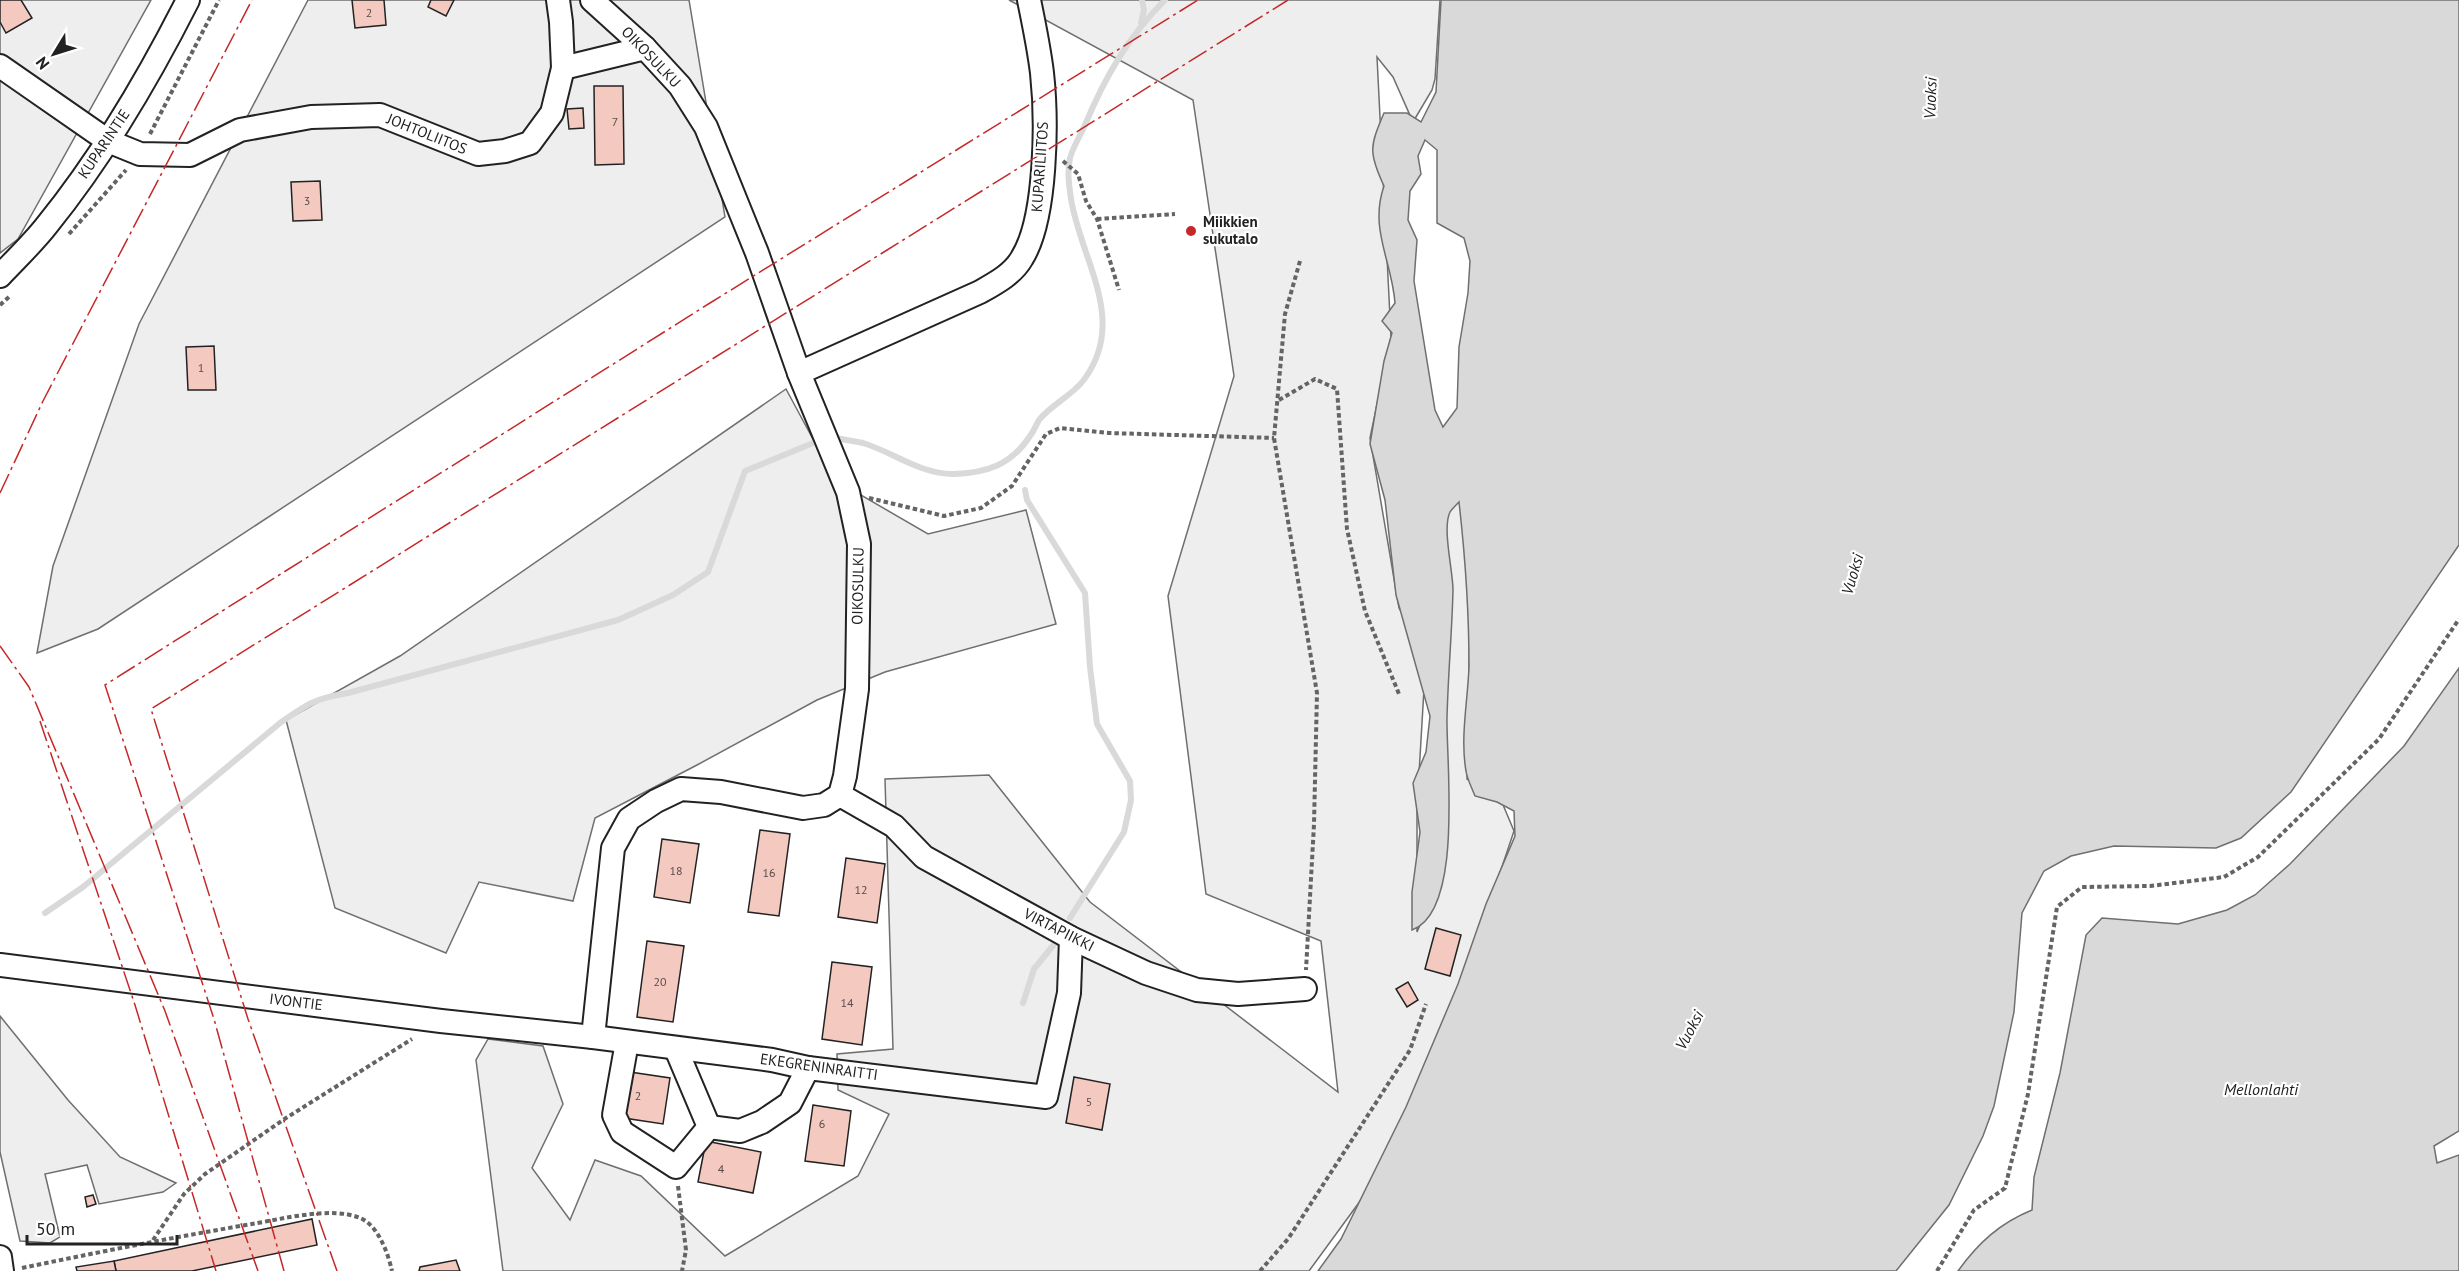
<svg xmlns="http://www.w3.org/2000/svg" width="2459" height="1271" viewBox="0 0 2459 1271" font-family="'PT Sans',sans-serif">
<rect width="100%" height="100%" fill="#fff"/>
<g fill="#eee" stroke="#6f6f6f" stroke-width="1.5">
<path d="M0,0h151l-133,239 -18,14z"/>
<path d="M308,0h381l36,217 -627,412 -61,24 16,-87 86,-242z"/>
<path d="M1009,0h431l-5,79 -3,11 -19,32 -20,-45 -16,-20 14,280 -21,101 29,170 14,23 12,41 -8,136v124l13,-30 13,-414 14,-9 14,77 -4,223 34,21 13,31 -45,134 -58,142 -45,86 -57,78h-806l-27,-211 12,-21 55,7 20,58 -31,64 38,52 25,-60 46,16 84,80 133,-80 31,-62 -51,-24 -1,-36 56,-5 -8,-270 104,-4 101,127 248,190 -17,-151 -115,-47 -38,-298 66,-220 -41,-276z"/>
<path d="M786,389l49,91 93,54 98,-24 30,114 -171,48 -68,28 -120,65 -102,53 -22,83 -94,-19 -33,71 -111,-45 -49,-188 114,-64z"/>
<path d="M0,1016l68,84 52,57 56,26 -13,9 -64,12 -12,-39 -42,9 15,63 -10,6 -30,-2 -20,-89z"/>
</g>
<g fill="#d9d9d9" stroke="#6f6f6f" stroke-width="1.5" fill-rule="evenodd">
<path d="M1441,0h1018v545l-168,247 -50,46 -25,10 -102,-2 -43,10 -27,15 -22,42 -8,99 -20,94 -11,30 -34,69 -53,66h-578l23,-32 65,-132 52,-123 28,-80 29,-68 -1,-25 -17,-9 -22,-6c-3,-8 -8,-17 -9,-25 -6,-34 2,-71 3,-105 0,-55 -4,-111 -10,-164 -3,3 -7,7 -9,10 -8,16 3,59 3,78 -1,42 -5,85 -6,128 -1,44 17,193 -35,212v-38l8,-60 -7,-49 13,-31 4,-36 -34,-121 -11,-95 -15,-56 14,-83 8,-28 -10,-12 13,-18c-3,-42 -26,-74 -11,-117 -16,-34 -14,-40 0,-73h23l14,9 15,-30zM1425,140l12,10v73l27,15 6,23 -2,32 -9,54 -2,61 -14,19 -8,-17 -21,-129 3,-41 -9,-20 2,-29 11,-17 -3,-18z"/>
<path d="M2459,668v463l-25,15 3,17 22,-8v116h-501c20,-28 42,-48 74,-61l2,-33 26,-104 26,-138 16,-17 76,6 49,-14 28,-15 35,-31 114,-118z"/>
</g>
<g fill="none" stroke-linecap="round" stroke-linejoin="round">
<g stroke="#d9d9d9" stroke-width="6">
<path d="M1141,23l3,-13 -2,-10"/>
<path d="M836,438c9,2 18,3 27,5 30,9 57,31 90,31 34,-1 58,-9 77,-38 4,-5 6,-11 9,-16 12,-15 32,-24 44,-39 46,-60 -2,-120 -12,-182 -2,-14 -4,-27 -1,-41 3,-11 10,-22 15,-33 20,-48 43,-88 80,-125"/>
<path d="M1025,490l2,10 58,93 5,74 7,57 33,57 1,19 -7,32 -54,86"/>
<path d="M45,913l38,-26 197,-164c27,-19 36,-25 68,-30l270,-73 55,-25 35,-23 37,-101 73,-30"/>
<path d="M1023,1003l11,-34 22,-27"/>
</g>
</g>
<g fill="#f3c9c0" stroke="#222" stroke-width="1.5">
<path d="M0,0h21l11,18 -26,15 -6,-11z"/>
<path d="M352,0h32l2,25 -31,3z"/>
<path d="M431,0h23l-8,16 -18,-9z"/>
<path d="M594,86h29l1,78 -29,1z"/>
<path d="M583,108l1,20 -15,1 -2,-20z"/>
<path d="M320,181l2,39 -29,1 -2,-39z"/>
<path d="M214,346l2,44h-28l-2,-43z"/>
<path d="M760,830l30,4 -11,82 -31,-4z"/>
<path d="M662,839l37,5 -9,59 -36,-6z"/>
<path d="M846,858l39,6 -8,59 -39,-6z"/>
<path d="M1436,928l25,7 -11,41 -25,-7z"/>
<path d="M647,941l37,5 -11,76 -36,-5z"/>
<path d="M832,962l40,5 -10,78 -40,-6z"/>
<path d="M1408,982l10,18 -11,7 -11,-18z"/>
<path d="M630,1072l40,6 -7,46 -39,-6z"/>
<path d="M1074,1077l36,7 -8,46 -36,-7z"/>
<path d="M813,1105l38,6 -7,55 -39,-5z"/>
<path d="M706,1141l55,11 -8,41 -55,-11z"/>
<path d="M93,1195l3,9 -9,3 -2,-10z"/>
<path d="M312,1219l5,26 -125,26h-76l-2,-10z"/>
<path d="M456,1260l4,11h-41l1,-4z"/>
<path d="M114,1261l2,10h-39l-1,-4z"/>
</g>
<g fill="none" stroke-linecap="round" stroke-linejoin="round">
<g stroke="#222" stroke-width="26">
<g id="minor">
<path d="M592,0l53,48 35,38 26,41 51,126 42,120 49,119 11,52 -2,145 -12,87 -5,19 -16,10 -21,3 -82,-16 -40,-3 -25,12 -27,18 -16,29 -20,189"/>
<path d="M0,66l108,75 32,13 50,1 50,-25 71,-13 69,-2 98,39 27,-3 25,-8 22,-30 11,-45 -2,-46 -3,-22"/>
<path d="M563,68l82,-20"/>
<path d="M0,276c16,-17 33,-33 47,-51 56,-69 101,-146 141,-225"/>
<path d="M799,373l181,-81c16,-9 33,-18 42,-34 25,-40 25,-139 20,-185 -3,-25 -8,-49 -13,-73"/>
<path d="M840,795l54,31 30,31 147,81 75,35 51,17 41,4 67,-5"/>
<path d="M0,965l441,56 152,16 179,23 36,8 238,29 23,-104 2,-55"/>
<path d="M627,1042l-13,73 8,17 54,35 33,-40 -33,-78"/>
<path d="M709,1127l31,4 22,-9 28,-19 18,-35"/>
<path d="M0,1257l2,14"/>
</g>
</g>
<g stroke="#646464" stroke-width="4" stroke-dasharray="4.5 3" stroke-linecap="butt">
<path d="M150,134l69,-134"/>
<path d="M1063,161l15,13 8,27 11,18 22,71"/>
<path d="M1097,219l78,-5"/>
<path d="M69,234l57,-64"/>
<path d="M1300,261l-15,53 -11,124 43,255 -3,131 -8,146"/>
<path d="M0,305l10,-9"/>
<path d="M1279,400l36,-21 22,10 10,140 18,82 34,83"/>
<path d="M869,498l75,18 37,-8 31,-22 34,-52 14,-6 49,5 165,5"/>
<path d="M678,1186l8,64 -4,21"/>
<path d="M153,1240l31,-46 21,-20 81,-56 126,-79"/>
<path d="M22,1268c77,-16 153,-31 230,-44 30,-5 80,-18 108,-6 18,7 28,35 32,53"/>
<path d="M1260,1271l28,-32 122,-189 16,-46"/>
<path d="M1937,1271l37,-61 31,-22 23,-94 29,-187 25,-20 68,-1 74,-9 34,-20 121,-118 80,-120"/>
</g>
<use href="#minor" stroke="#fff" stroke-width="22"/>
<g stroke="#c62828" stroke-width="1.5" stroke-dasharray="21 4.5 3 4.5" stroke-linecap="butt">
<path d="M0,493l43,-92 209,-401"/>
<path d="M0,646l29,41 136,324 93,260"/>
<path d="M40,721l95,284 81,266"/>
<path d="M284,1271l-70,-252 -109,-334 605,-382 488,-303"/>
<path d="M337,1271l-89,-252 -97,-310 1137,-709"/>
</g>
</g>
<circle fill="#c62828" stroke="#fff" stroke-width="2" cx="1191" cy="231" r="6"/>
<g text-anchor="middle" stroke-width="4.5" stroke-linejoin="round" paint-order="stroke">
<g font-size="12" fill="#564c4a">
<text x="369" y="17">2</text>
<text x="615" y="126">7</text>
<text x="307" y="205">3</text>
<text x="201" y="372">1</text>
<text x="676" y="875">18</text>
<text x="769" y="877">16</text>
<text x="861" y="894">12</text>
<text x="660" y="986">20</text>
<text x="847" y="1007">14</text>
<text x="638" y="1100">2</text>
<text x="1089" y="1106">5</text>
<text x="822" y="1128">6</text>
<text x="721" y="1173">4</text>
</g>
<g font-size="15" fill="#222" stroke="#fff">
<text transform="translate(651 57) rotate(46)" y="5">OIKOSULKU</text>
<text transform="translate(427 134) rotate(22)" y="5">JOHTOLIITOS</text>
<text transform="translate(104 144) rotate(-56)" y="5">KUPARINTIE</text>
<text transform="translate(1040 167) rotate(-86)" y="5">KUPARILIITOS</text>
<text transform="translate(858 586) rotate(-89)" y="5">OIKOSULKU</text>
<text transform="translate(1059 930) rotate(27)" y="5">VIRTAPIIKKI</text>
<text transform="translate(296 1002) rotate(7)" y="5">IVONTIE</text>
<text transform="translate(819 1067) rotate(8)" y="5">EKEGRENINRAITTI</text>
</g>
<g font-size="15" font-weight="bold" fill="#222" stroke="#fff" text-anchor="start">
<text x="1203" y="227">Miikkien<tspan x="1203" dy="17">sukutalo</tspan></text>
</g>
<g font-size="16" font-style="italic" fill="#222" stroke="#fff">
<text transform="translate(1930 98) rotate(-88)" y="6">Vuoksi</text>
<text transform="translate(1852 574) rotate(-74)" y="6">Vuoksi</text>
<text transform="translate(1689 1030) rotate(-62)" y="6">Vuoksi</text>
<text x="2261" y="1095">Mellonlahti</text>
</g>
</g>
<g transform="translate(54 54) rotate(232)" stroke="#ffffff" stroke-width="4.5" paint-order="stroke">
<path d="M0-4.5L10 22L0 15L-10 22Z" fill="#222222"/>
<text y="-9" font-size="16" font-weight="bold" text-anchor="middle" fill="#222222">N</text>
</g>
<path d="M27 1235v9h150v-9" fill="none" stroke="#222222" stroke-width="3"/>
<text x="36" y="1235" font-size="18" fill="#222222" stroke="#ffffff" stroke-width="4.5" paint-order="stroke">50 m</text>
</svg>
